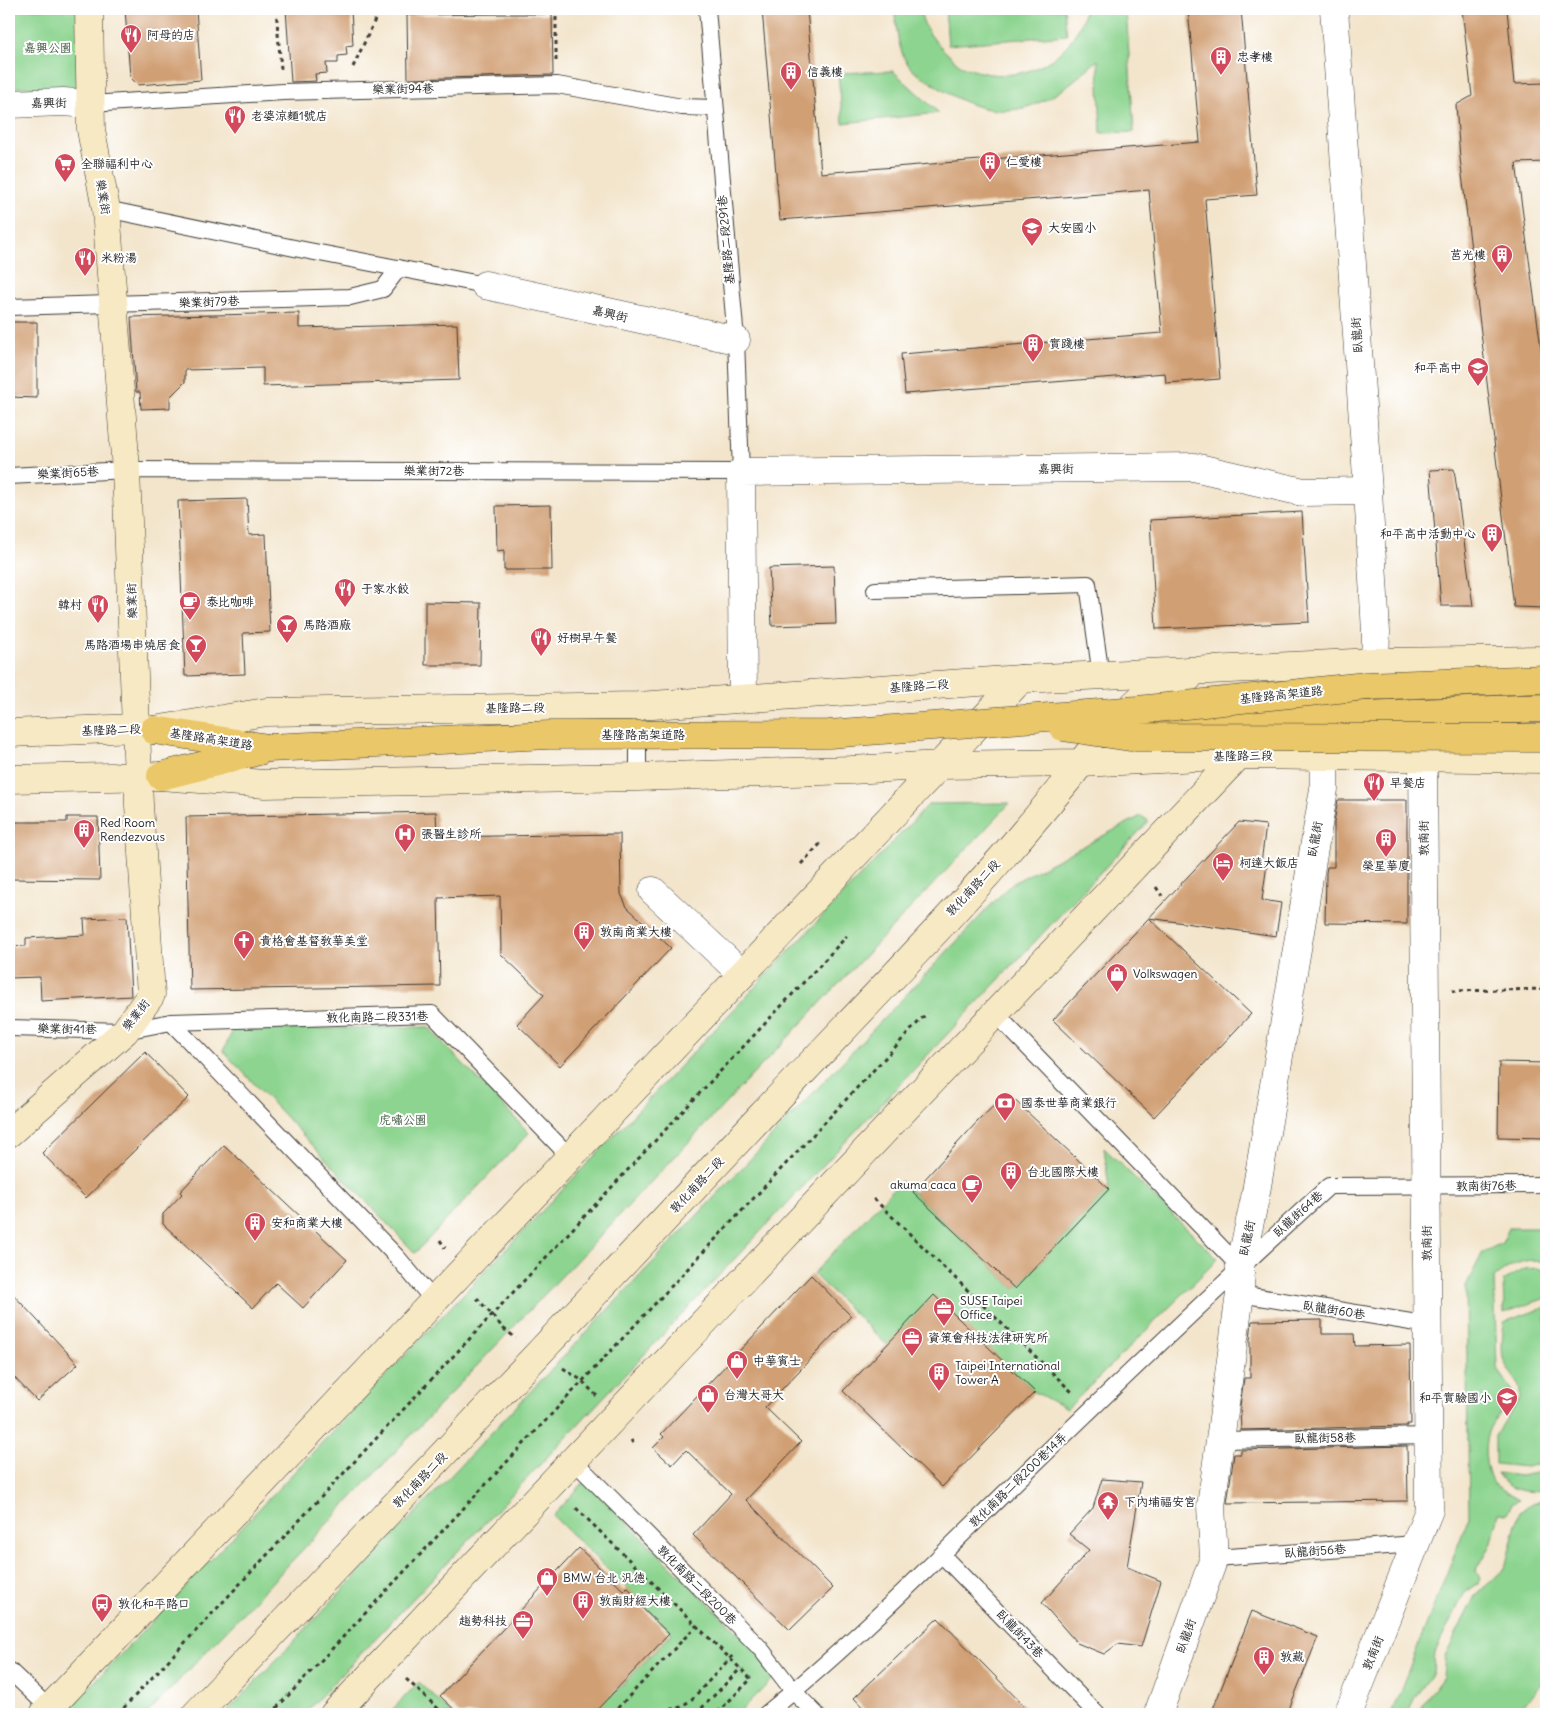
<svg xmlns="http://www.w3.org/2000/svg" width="1555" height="1723" viewBox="0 0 1555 1723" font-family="Delius,'LXGW WenKai TC',sans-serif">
<rect width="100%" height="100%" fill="#fff"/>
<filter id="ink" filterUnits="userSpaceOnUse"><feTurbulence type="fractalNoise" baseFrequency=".02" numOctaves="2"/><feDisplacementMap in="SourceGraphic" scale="10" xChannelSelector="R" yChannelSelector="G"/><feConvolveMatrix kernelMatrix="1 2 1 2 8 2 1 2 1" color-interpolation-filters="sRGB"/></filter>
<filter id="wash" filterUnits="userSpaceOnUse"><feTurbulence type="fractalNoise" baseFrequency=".0096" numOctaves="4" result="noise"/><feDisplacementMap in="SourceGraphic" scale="20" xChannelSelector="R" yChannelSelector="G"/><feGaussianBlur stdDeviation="1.12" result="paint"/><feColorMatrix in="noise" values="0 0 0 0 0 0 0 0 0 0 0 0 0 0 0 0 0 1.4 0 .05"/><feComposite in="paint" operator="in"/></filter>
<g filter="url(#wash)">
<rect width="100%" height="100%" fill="#f3e5cc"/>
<g fill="#8cd48f" stroke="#547856">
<path d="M9,9h78l5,80 -83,-2z"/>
<path d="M894,9h26c2,16 11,28 22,39 5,5 11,11 17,16 6,4 17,7 25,9 33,6 63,-4 85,-30 7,-10 16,-22 15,-34h42l8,123 -33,1 -3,-73c-16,13 -31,28 -49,38 -44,23 -79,11 -117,-15 -7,-5 -18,-10 -22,-16 -13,-16 -13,-39 -16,-58z"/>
<path d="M945,9h119l3,26 -119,10z"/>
<path d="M893,71l46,42 -96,10 -5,-50z"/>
<path d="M1010,803l-863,911h-83l865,-910z"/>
<path d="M1141,816l8,5 -845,893h-79l786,-830z"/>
<path d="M428,1027l101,106 -114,120 -192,-202 10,-21z"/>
<path d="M1104,1148l114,111 -151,150 -32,-17 -101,-96 -47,49 -74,-71 88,-93 114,108 94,-100z"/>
<path d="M1509,1228h37v35c-19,-8 -37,3 -52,15l3,90 15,22c-3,14 -12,23 -20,34 -10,15 -8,44 1,60l26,15 -8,6 -4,9 -8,-1 -7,30 -16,28 4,7 -2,5 -13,9 -30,60 -2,21 -18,24 -8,17h-16l78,-197 -3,-231 17,-34 19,-9z"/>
<path d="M1538,1268l8,4v26l-42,15 -1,-32 21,-12z"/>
<path d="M1546,1307v155l-20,5 -31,-3v-28l25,-38c2,-18 -12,-23 -17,-40 -2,-11 0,-25 1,-36z"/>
<path d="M1546,1471v19c-18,4 -39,1 -49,-17l23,3z"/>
<path d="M585,1481l194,192 -41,41h-153l-10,-9 21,-22 15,14 61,-64 -119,-117z"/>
<path d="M1546,1499v180l-30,35h-97l4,-10 20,-27 2,-21 30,-60 27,-25 4,-7 13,-52 14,-8z"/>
<path d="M419,1682l33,32h-56l-4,-4z"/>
</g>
<g id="blocks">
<g fill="#d09f73">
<path d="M125,9h71l5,71 -63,5 -8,-8z"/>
<path d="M286,9h65l2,36 -7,1 1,9 -9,1v7h-12l1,10 -12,1 1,7 -25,1z"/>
<path d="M762,9h45l14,164 379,-31 -12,-133h53l16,186 -52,4 15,180 -54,4 -1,-10 -260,21 -4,-40 261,-21 -13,-143 -369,30z"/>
<path d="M1462,9h45l7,75 32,-1v79l-30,1 30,222v223l-32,-1 -54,-449 -4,-53 16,-9z"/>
<path d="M501,14h51l1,61 -145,4 -1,-64z"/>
<path d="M299,313v15l158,-4 2,56 -196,6v-18l-78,2v12l-15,15v11l-29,1 -1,-17h-4l-5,-75z"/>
<path d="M9,322h28v76l-28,-1z"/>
<path d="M1454,469l19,137h-32l-11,-136z"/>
<path d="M247,499l2,36 17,-1 4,98 -27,1 2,41 -60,2 -7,-175z"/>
<path d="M551,505l1,65h-48v-20l-7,1 -1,-45z"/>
<path d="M1302,512l7,110 -153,7 -6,-109z"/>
<path d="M834,566l2,58 -64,2 -3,-58z"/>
<path d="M425,602l56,1 -1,62h-55z"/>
<path d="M1338,800h69v124l-82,-1 1,-50 1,-6h7v-45z"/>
<path d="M436,812l1,25 183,-3 1,60 6,13 44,41 -111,118 -43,-42 27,-29 -43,-41 -1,-58 -62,2 2,88 -250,4 -4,-173z"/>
<path d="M67,817h31l2,63 -91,-1v-57h58z"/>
<path d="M1239,822l27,3 -5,38 6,1 -5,36 19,3 -5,33 -127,-18 102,96 -97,103 -101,-97z"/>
<path d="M127,917l4,79 -90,5 -1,-24 -31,1v-31l17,-1v-8l59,-3 -1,-16z"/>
<path d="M145,1052l44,45 -103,101 -44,-45z"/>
<path d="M1499,1062l47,1v75l-48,-1z"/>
<path d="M1007,1093l102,96 -94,100 -102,-97 64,-70z"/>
<path d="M224,1145l123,115 -44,48 -27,-25 -23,25 -90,-84v-10l19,-20 -2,-2z"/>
<path d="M811,1275l40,41 -86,91 36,35 -55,58 87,88 -43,42 -97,-95 38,-41 -45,-44 -14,15 -19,-17 11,-11 -3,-3z"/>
<path d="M9,1290l69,74 -41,37 -28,-29z"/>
<path d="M934,1295l101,97 -93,95 -99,-96z"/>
<path d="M1322,1320v14h32l1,12 55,-1 1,79h-4v2l-166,4 -1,-24 4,-28h6v-38l2,-19z"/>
<path d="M1407,1446l1,55 -181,2 7,-49h7v-4z"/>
<path d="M1102,1479l39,3 -14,85 34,14 -20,66 -23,-3 -14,10 -27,-11 -35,-40 47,-53 -20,-16 24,-26z"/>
<path d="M579,1548l45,43 3,-4 17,17 -3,3 28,27 -76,80h-134l-19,-18z"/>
<path d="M1252,1611l66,26 -31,77h-76z"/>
<path d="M938,1618l94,96h-163l-15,-16z"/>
</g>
</g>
</g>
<g filter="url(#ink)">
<use href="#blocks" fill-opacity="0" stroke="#3c3a36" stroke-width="1"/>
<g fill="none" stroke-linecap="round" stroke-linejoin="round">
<g stroke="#3c3a36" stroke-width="18">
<g id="lane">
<path d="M90,104l193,-12 274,-7 125,22 32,1"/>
<path d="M106,209l198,41 181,35"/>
<path d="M9,307l341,-10 33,-8 16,-21"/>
<path d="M9,476l117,-6 615,2 -5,-132 -29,-331"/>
<path d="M875,590l213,-6 13,92"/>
<path d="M638,726v51"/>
<path d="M995,1013l245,254"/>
<path d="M171,1022l226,235 37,44"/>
<path d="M9,1028l116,3 46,-9 261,-8 138,143"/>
<path d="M1240,1294l189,31"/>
<path d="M1220,1440l209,-4"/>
<path d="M573,1460l187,188 34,44 22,22"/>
<path d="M942,1555l155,159"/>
<path d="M1214,1558l203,-14"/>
<path d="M9,1670l40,38"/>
<path d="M766,1714c89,-72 171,-155 253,-235 102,-99 205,-197 310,-293l217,-1"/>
</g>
</g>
<g stroke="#3c3a36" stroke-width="29">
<g id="street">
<path d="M1334,9l34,482 8,141 -1,30"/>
<path d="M9,104l54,-2 27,2"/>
<path d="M485,285l251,55"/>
<path d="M743,698l-2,-226 453,-5 109,25 65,-1"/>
<path d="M653,891l89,83"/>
<path d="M1158,1714l56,-156 -3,-52 29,-212v-27l15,-69 69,-409v-33"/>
<path d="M1348,1714l81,-204 -6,-753"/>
</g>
</g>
<g stroke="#3c3a36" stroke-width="29">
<g id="secondary">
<path d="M1119,719l22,-21 47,-20"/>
<path d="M9,733l128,-5 17,2 112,-18 372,-6 383,-27 354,-17 171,-2"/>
<path d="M9,779l152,-3 104,8 373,-7 213,-7 89,-5 141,-2 158,-8 307,4"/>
<path d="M9,1133l116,-102 26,-36 -12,-190 -13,-335 -20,-261 -15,-79 -2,-121"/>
<path d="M44,1714l977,-1035"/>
<path d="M196,1714c190,-199 379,-398 566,-599 111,-118 227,-234 327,-362"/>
<path d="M334,1714l905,-959"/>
</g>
</g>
<g stroke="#3c3a36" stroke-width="29">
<g id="highway">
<path d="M1161,727l94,-8 291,-11"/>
<path d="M154,730l114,18"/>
<path d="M161,776l98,-25"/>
</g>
</g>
<g stroke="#3c3a36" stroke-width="3" stroke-dasharray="4 4" stroke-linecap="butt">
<path d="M276,9l5,60"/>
<path d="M556,9v53"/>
<path d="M353,67l27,-58"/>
<path d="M801,864l22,-23"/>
<path d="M1156,887l6,9"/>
<path d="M1452,991l94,-2"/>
<path d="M874,1199l200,195"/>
<path d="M440,1240l5,8"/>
<path d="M477,1298l27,31 12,9"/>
<path d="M563,1368l18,12 16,16"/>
<path d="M631,1440l4,6"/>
<path d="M576,1508l175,171 -35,35"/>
<path d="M406,1679l38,35"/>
<path d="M617,1710l4,4"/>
<path d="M662,1711l19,-4 11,-8 43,-46"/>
<path d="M118,1714l729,-778"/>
<path d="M271,1714l656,-701"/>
<path d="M612,1714l85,-89"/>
<path d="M696,1714l45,-46"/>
</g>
<use href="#lane" stroke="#fff" stroke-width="16"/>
<use href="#street" stroke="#fff" stroke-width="28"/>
<use href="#secondary" stroke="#f7e9c3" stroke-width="28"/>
<use href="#highway" stroke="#eac769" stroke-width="28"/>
<g stroke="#3c3a36" stroke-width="29" stroke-linecap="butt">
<g id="highway-bridge">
<path d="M1063,727l67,10 416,1"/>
<path d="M268,748l281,-13 280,-1 309,-24 228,-24 180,-7"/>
</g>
</g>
<use href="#highway-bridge" stroke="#eac769" stroke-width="28"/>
</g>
</g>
<defs>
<g id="restaurant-pin" transform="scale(1.125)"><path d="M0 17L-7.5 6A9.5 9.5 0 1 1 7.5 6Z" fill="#d1495b" stroke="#fff"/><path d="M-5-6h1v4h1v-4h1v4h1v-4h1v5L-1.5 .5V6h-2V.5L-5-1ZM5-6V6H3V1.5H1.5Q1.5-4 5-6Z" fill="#fff"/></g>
<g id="building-pin" transform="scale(1.125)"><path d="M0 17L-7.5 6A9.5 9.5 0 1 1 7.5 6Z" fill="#d1495b" stroke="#fff"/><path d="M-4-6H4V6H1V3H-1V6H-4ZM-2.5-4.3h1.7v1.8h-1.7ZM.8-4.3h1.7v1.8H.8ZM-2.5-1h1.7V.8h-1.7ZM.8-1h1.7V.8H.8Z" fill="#fff"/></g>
<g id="supermarket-pin" transform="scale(1.125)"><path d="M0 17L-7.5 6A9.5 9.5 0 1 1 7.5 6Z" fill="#d1495b" stroke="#fff"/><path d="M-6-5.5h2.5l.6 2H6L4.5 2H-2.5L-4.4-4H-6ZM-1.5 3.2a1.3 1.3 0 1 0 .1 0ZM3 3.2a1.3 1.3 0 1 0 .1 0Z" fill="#fff"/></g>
<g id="school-pin" transform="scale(1.125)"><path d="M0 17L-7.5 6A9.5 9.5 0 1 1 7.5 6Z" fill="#d1495b" stroke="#fff"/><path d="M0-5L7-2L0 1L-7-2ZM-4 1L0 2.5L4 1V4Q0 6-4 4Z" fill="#fff"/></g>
<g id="cafe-pin" transform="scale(1.125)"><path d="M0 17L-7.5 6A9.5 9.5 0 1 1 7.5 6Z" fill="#d1495b" stroke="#fff"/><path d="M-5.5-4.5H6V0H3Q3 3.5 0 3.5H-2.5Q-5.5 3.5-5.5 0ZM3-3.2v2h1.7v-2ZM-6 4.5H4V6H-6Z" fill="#fff"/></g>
<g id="bar-pin" transform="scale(1.125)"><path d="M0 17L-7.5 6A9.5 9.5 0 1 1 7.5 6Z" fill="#d1495b" stroke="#fff"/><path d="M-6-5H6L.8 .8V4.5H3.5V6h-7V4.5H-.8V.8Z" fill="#fff"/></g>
<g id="hospital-pin" transform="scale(1.125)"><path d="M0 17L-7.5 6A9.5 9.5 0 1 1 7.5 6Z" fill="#d1495b" stroke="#fff"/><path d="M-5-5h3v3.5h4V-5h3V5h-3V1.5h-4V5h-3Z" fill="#fff"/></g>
<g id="hotel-pin" transform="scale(1.125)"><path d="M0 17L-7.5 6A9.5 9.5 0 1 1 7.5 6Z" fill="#d1495b" stroke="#fff"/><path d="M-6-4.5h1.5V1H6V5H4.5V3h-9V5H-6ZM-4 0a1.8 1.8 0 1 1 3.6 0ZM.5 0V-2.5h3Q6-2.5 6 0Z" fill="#fff"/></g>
<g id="church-pin" transform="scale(1.125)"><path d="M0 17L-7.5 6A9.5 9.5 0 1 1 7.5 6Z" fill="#d1495b" stroke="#fff"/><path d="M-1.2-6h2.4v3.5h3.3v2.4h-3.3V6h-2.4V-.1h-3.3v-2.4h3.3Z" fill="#fff"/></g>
<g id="shop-pin" transform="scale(1.125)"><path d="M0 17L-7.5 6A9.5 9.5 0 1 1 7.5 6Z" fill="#d1495b" stroke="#fff"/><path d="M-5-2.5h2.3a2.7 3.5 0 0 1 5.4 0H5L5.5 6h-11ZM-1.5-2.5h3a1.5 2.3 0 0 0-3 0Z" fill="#fff"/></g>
<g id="bank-pin" transform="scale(1.125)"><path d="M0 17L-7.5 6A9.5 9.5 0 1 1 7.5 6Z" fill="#d1495b" stroke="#fff"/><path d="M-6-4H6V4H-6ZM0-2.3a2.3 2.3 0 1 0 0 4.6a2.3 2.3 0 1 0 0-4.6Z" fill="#fff"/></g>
<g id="office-pin" transform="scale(1.125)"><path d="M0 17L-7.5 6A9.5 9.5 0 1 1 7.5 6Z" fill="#d1495b" stroke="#fff"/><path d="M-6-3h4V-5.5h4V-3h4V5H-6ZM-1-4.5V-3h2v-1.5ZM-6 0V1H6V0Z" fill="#fff"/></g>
<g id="temple-pin" transform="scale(1.125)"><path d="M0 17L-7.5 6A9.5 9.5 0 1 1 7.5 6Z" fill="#d1495b" stroke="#fff"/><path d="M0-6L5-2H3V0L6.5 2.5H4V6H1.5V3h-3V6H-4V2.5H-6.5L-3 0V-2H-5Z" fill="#fff"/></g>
<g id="bus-pin" transform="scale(1.125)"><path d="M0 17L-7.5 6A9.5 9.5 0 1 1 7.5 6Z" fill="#d1495b" stroke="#fff"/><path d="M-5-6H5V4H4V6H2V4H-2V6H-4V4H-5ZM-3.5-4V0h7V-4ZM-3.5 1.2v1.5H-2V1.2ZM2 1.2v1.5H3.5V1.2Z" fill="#fff"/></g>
</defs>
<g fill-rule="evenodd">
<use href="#restaurant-pin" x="131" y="35"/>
<use href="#building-pin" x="1221" y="57"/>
<use href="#building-pin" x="791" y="72"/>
<use href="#restaurant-pin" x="235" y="116"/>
<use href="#building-pin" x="990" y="162"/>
<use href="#supermarket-pin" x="65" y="164"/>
<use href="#school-pin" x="1032" y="228"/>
<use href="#building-pin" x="1502" y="255"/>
<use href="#restaurant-pin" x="85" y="258"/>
<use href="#building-pin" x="1033" y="344"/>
<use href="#school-pin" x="1478" y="368"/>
<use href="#building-pin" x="1492" y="534"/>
<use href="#restaurant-pin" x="345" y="589"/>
<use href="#cafe-pin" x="190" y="602"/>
<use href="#restaurant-pin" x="98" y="605"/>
<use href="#bar-pin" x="287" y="625"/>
<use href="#restaurant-pin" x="541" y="638"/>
<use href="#bar-pin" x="196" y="645"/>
<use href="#restaurant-pin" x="1374" y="783"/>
<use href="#building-pin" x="84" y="830"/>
<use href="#hospital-pin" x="405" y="834"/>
<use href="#building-pin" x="1386" y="839"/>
<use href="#hotel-pin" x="1223" y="863"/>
<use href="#building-pin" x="584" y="932"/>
<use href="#church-pin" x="244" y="941"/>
<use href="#shop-pin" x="1117" y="974"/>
<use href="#bank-pin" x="1005" y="1103"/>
<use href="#building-pin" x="1011" y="1172"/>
<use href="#cafe-pin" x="972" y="1185"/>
<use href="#building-pin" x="255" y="1223"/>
<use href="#office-pin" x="944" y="1308"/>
<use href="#office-pin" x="912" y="1338"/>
<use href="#shop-pin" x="737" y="1361"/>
<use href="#building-pin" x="939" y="1373"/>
<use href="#shop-pin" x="708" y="1395"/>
<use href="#school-pin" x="1507" y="1398"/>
<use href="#temple-pin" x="1108" y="1502"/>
<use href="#shop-pin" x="547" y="1578"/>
<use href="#building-pin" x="583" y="1601"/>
<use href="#bus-pin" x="102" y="1604"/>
<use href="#office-pin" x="523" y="1621"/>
<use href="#building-pin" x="1264" y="1657"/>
</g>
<g text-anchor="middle" stroke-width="4" stroke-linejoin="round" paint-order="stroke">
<g font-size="12" fill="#1c1c1c" stroke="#fff" text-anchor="start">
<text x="147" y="39">阿母的店</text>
<text x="1237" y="61">忠孝樓</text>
<text x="807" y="76">信義樓</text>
<text x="251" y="120">老婆涼麵1號店</text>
<text x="1006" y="166">仁愛樓</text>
<text x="81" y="168">全聯福利中心</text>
<text x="1048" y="232">大安國小</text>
<text x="1486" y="259" text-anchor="end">莒光樓</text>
<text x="101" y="262">米粉湯</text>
<text x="1049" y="348">實踐樓</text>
<text x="1462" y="372" text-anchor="end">和平高中</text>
<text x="1476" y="538" text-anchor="end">和平高中活動中心</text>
<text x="361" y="593">于家水餃</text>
<text x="206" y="606">泰比咖啡</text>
<text x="82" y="609" text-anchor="end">韓村</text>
<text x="303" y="629">馬路酒廠</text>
<text x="557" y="642">好樹早午餐</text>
<text x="180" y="649" text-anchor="end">馬路酒場串燒居食</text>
<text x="1390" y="787">早餐店</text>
<text x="100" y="827">Red Room<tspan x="100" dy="14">Rendezvous</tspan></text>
<text x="421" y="838">張醫生診所</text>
<text x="1239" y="867">柯達大飯店</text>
<text x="1386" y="870" text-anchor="middle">榮星華廈</text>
<text x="600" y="936">敦南商業大樓</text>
<text x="260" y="945">貴格會基督教華美堂</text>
<text x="1133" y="978">Volkswagen</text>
<text x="1021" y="1107">國泰世華商業銀行</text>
<text x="1027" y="1176">台北國際大樓</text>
<text x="956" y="1189" text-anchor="end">akuma caca</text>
<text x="271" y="1227">安和商業大樓</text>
<text x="960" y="1305">SUSE Taipei<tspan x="960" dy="14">Office</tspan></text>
<text x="928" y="1342">資策會科技法律研究所</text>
<text x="753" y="1365">中華賓士</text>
<text x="955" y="1370">Taipei International<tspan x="955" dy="14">Tower A</tspan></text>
<text x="724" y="1399">台灣大哥大</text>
<text x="1491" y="1402" text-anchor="end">和平實驗國小</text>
<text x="1124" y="1506">下內埔福安宮</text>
<text x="563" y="1582">BMW 台北 汎德</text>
<text x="599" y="1605">敦南財經大樓</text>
<text x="118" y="1608">敦化和平路口</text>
<text x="507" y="1625" text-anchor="end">趨勢科技</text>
<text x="1280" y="1661">敦藏</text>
</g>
<g font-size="12" fill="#435c44" stroke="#fff">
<text x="48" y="52">嘉興公園</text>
<text x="403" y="1124">虎嘯公園</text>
</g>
<g font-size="12" fill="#1c1c1c" stroke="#fff">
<text transform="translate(403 89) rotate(-1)" y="4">樂業街94巷</text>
<text transform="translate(49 103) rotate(-1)" y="4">嘉興街</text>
<text transform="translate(103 197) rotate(80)" y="4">樂業街</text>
<text transform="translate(726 240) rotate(-95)" y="4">基隆路二段291巷</text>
<text transform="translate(209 302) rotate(-2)" y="4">樂業街79巷</text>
<text transform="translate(610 314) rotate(13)" y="4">嘉興街</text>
<text transform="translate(1357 335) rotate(-94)" y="4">臥龍街</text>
<text transform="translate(1056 469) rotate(-1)" y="4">嘉興街</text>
<text x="434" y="475">樂業街72巷</text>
<text transform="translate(68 473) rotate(-3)" y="4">樂業街65巷</text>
<text transform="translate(132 601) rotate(-92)" y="4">樂業街</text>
<text transform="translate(919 686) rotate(-4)" y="4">基隆路二段</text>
<text transform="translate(1281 695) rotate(-6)" y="4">基隆路高架道路</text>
<text transform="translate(515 708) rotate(-1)" y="4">基隆路二段</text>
<text transform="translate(111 730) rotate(-2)" y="4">基隆路二段</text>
<text x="643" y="739">基隆路高架道路</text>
<text transform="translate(211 739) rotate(9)" y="4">基隆路高架道路</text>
<text transform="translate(1243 756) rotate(-1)" y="4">基隆路三段</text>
<text transform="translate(1424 838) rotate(-91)" y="4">敦南街</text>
<text transform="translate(1315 839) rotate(-80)" y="4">臥龍街</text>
<text transform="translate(973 888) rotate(-47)" y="4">敦化南路二段</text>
<text transform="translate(136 1015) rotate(-52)" y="4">樂業街</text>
<text transform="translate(377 1017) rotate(-1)" y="4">敦化南路二段331巷</text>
<text transform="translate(67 1029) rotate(1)" y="4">樂業街41巷</text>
<text transform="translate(697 1185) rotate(-47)" y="4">敦化南路二段</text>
<text transform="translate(1486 1186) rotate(-1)" y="4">敦南街76巷</text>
<text transform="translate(1298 1214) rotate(-42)" y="4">臥龍街64巷</text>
<text transform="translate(1247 1238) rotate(-78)" y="4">臥龍街</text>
<text transform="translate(1427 1243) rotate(-91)" y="4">敦南街</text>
<text transform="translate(1334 1310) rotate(9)" y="4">臥龍街60巷</text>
<text transform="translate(1325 1438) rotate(-1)" y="4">臥龍街58巷</text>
<text transform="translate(420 1480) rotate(-46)" y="4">敦化南路二段</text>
<text transform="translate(1018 1480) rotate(-44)" y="4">敦化南路二段200巷14弄</text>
<text transform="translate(1315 1551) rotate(-4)" y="4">臥龍街56巷</text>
<text transform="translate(697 1585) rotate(45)" y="4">敦化南路二段200巷</text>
<text transform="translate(1020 1634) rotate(46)" y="4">臥龍街43巷</text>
<text transform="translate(1186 1636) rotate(-70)" y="4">臥龍街</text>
<text transform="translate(1373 1653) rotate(-68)" y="4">敦南街</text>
</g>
</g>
<rect width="1555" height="1723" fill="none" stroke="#fff" stroke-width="30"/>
</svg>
